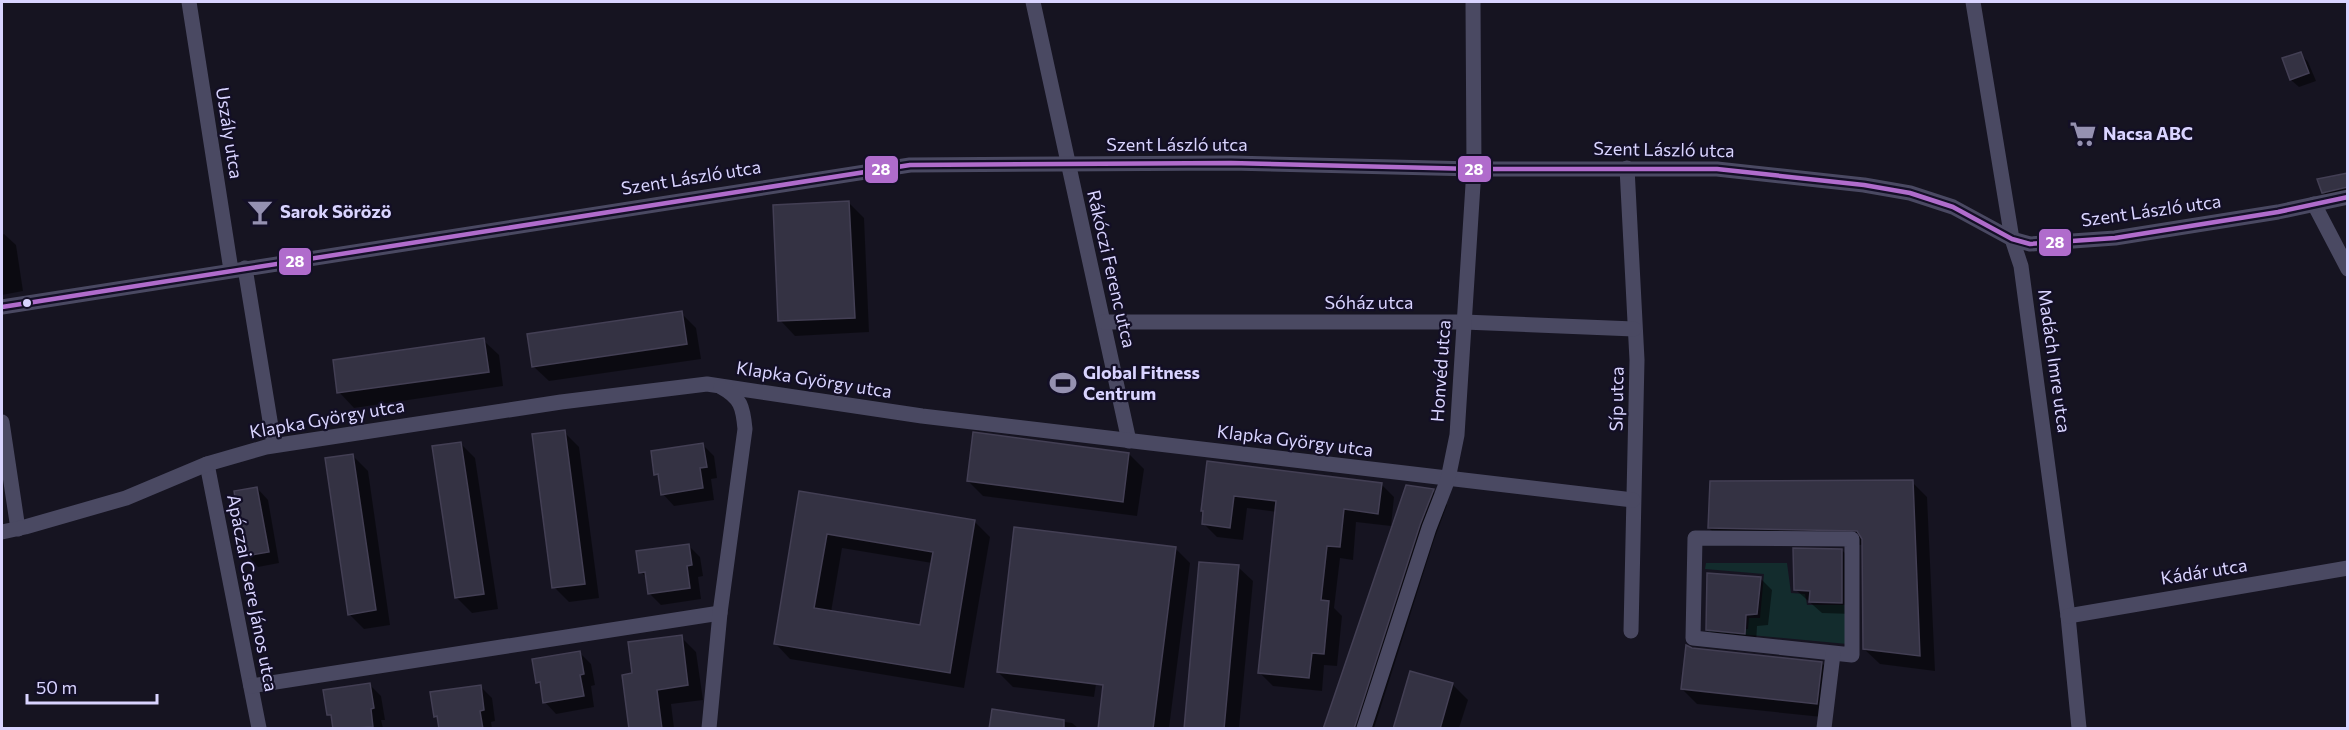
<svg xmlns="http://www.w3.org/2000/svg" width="2349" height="730" viewBox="0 0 2349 730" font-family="Commissioner,sans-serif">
<rect width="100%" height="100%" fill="#161421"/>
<path fill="#132c2d" d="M1706,563h81l4,30 14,1 2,11h39l1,39 -140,-13v-5l41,3 1,-11h11l4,-44 -59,-5z"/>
<g fill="#0007" fill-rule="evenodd">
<path d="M2301,54l7,8 8,19 -17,6 -8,-7 -7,-21z"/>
<path d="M2348,175v16l-22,4 -3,-3z"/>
<path d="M849,203l15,15 5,114 -74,4 -15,-16z"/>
<path d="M4,234l12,11 7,46 -21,4v-60z"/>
<path d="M681,313l15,15 5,31 -152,22 -16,-15z"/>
<path d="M483,340l16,15 4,31 -149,22 -15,-16z"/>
<path d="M564,432l15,15 20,151 -30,4 -15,-15z"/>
<path d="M460,443l15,15 23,151 -26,4 -15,-15z"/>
<path d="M703,445l11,11 3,22 -6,1 3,21 -40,6 -11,-12 -2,-15 -5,-5z"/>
<path d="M1129,454l15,15 -7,47 -154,-20 -15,-15z"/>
<path d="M353,456l15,15 22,154 -26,4 -15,-15z"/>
<path d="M1208,463l173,21 13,13 -3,29 -35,-4 -3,38 -13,-2 -6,50 8,8 -5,50 -13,-1 -2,26 -49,-5 -13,-13 17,-161 -30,-4 -4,32 -26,-3 -13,-13z"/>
<path d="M1912,482l15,15 8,174 -55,-7 -16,-15 -1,-104 -139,-2 -15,-15z"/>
<path d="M257,488l11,12 11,63 -21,4 -11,-12z"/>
<path d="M1433,491l14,14 -13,35 -60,188h-50z"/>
<path d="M801,492l174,30 15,15 -26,151 -174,-29 -15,-16zM842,548l90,15 -11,64 -90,-15z"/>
<path d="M689,546l11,11 3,19 -5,1 3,22 -40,6 -11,-11 -2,-15 -7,-7z"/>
<path d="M1175,548l15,15 -21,165h-70l7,-56 -8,-1 -4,26 -81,-10 -15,-15z"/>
<path d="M1842,550l11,12v52l-31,-1 -26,-23z"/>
<path d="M1238,567l15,14 -14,147h-54z"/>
<path d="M1760,578l12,12 -4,35 -11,1 -1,18 -37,-4 -11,-11z"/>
<path d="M681,637l15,15 7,48 -32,4 3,24h-43l2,-54z"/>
<path d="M1692,649l130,14 15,15 -5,40 -135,-14 -15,-15z"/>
<path d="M580,653l11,11 4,21 -4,1 3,21 -38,7 -11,-12 -3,-15 -5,-5z"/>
<path d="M1411,672l42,13 15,15 -9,28h-64z"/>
<path d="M370,685l11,11 4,24h-4l2,8h-48l-1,-8 -5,-5z"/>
<path d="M481,687l11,11 3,23 -4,1 1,6h-52l-1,-7 -4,-5z"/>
<path d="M993,711l79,12 6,5h-88z"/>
</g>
<g fill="#343243" stroke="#433f54" stroke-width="1.5" fill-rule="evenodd">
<path d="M2301,52l8,21 -19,7 -8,-22z"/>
<path d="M2348,173v14l-26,6 -5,-14z"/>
<path d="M849,201l6,117 -77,3 -5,-116z"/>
<path d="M682,311l5,33 -155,23 -5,-33z"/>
<path d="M484,338l5,34 -152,21 -4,-33z"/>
<path d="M565,430l20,154 -33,4 -20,-154z"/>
<path d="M973,432l156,21 -6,49 -156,-21z"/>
<path d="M461,442l23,152 -29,4 -23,-152z"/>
<path d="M703,443l4,24 -7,1 3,20 -42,7 -3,-21 -4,1 -3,-24z"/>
<path d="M353,454l23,156 -28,5 -23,-157z"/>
<path d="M1207,461l175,22 -4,31 -34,-5 -4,38 -13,-1 -6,54 8,1 -5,53 -12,-1 -3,25 -51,-5 18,-172 -42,-5 -4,32 -28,-4 1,-13h-2z"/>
<path d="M1913,480l7,176 -57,-7 -1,-110 -5,-8 -149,-3 2,-47z"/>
<path d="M1406,485l28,4 -14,36 -66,204h-31z"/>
<path d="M257,487l12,65 -24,4 -11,-65z"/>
<path d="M799,491l176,29 -25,153 -176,-29zM827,534l106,18 -13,73 -106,-17z"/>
<path d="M1014,527l162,20 -23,182h-55l5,-44 -106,-13z"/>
<path d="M689,544l3,21 -5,1 3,22 -42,6 -3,-22 -6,1 -3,-22z"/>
<path d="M1793,548l49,1v54l-33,-1 1,-11 -16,-1z"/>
<path d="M1199,562l40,3 -15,164h-40z"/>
<path d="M1707,573l54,4 -4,37 -11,1 -1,19 -39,-4z"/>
<path d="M682,635l6,50 -31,5 5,39h-33l-7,-54 10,-2 -4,-31z"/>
<path d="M1686,645l6,3 130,14 -5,42 -136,-15z"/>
<path d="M580,651l4,23 -4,1 4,21 -41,7 -3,-21 -4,1 -4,-24z"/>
<path d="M1410,671l43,12 -13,46h-47z"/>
<path d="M370,683l4,25 -3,1 2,18 -40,2 -2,-14h-4l-4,-25z"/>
<path d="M481,685l3,25 -4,1 3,18h-44l-2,-13 -3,1 -4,-25z"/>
<path d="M992,709l72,11v9h-75z"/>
</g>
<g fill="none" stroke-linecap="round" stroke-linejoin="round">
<g stroke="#4a4962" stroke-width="15">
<path d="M189,2l42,268"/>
<path d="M1033,2l96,439"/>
<path d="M1973,2l39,237 9,27 47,350 11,112"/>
<path d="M1627,168l10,192 -6,271"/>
<path d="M2314,204l34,65"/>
<path d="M245,268l29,177"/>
<path d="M2,307l908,-142 321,-2 243,6h243l147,16 46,8 43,14 59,32 18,5 85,-6 163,-26 70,-15"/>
<path d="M1104,322h360l170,7"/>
<path d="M2,422l16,107"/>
<path d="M207,464l52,264"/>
<path d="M2,532l23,-5 101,-29 81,-34 59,-17 295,-45 146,-18 215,32 711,84"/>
<path d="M1695,538l157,1v116l-159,-17z"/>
<path d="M2068,616l280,-48"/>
<path d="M251,686l469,-73"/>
<path d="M709,728l11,-115 25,-184c-2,-22 -4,-31 -24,-42"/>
<path d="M1364,728l65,-200 19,-49 9,-44 17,-266 -1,-167"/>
<path d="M1824,728l9,-74"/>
</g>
<g stroke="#130f26" stroke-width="9">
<path id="bus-1" d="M2,307l908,-142 321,-2 243,6h243l147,16 46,8 43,14 59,32 18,5 85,-6 163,-26 70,-15"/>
</g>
<use href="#bus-1" stroke="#b06ccc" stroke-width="4.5"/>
</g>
<defs>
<g id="supermarket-bare" transform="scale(2.07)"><path d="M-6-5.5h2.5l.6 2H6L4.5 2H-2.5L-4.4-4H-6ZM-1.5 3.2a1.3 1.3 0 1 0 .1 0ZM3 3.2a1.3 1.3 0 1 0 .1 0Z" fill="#9591b1" stroke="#130f26" stroke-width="2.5" paint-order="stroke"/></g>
<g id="bar-bare" transform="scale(2.07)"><path d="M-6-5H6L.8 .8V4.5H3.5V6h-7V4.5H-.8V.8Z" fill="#9591b1" stroke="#130f26" stroke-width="2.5" paint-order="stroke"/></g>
<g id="stadium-bare" transform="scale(2.07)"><path d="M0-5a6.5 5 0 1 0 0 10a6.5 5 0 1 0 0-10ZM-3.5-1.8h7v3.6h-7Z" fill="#9591b1" stroke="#130f26" stroke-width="2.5" paint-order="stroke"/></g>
</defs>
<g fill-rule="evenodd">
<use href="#supermarket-bare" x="2083" y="134"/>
<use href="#bar-bare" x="260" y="212"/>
<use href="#stadium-bare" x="1063" y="383"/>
</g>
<circle fill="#d9d4ff" stroke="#130f26" stroke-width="2" cx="27" cy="303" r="5"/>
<g text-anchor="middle" stroke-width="4.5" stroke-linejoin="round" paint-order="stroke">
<g font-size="18" fill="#d9d4ff" stroke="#130f26">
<text transform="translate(229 133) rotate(81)" y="6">Uszály utca</text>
<text x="1177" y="151">Szent László utca</text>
<text transform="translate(1664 150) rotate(1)" y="6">Szent László utca</text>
<text transform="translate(691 178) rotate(-9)" y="6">Szent László utca</text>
<text transform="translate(2151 211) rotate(-8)" y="6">Szent László utca</text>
<text transform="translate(1111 269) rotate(77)" y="6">Rákóczi Ferenc utca</text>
<text x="1369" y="309">Sóház utca</text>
<text transform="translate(2054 361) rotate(82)" y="6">Madách Imre utca</text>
<text transform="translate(1441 371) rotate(-86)" y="6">Honvéd utca</text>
<text transform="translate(814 380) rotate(9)" y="6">Klapka György utca</text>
<text transform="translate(1617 399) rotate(-89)" y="6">Síp utca</text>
<text transform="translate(327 419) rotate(-10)" y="6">Klapka György utca</text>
<text transform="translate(1295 441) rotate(7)" y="6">Klapka György utca</text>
<text transform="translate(2204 572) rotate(-9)" y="6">Kádár utca</text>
<text transform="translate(252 593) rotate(79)" y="6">Apáczai Csere János utca</text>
</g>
<g font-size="18" font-weight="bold" fill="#d9d4ff" stroke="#130f26" text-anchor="start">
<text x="2103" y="140">Nacsa ABC</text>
<text x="280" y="218">Sarok Sörözö</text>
<text x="1083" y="379">Global Fitness<tspan x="1083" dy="21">Centrum</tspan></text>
</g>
</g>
<g stroke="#130f26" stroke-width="2">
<rect x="1457" y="155" width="35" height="28" rx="6" fill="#b06ccc"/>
<rect x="864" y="155" width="35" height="29" rx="6" fill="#b06ccc"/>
<rect x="2038" y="228" width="34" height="29" rx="6" fill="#b06ccc"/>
<rect x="278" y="247" width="34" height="29" rx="6" fill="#b06ccc"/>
</g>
<g font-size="16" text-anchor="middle" font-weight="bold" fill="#fff">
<text x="1474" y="175">28</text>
<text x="881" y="175">28</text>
<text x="2055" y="248">28</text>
<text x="295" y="267">28</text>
</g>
<rect width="2349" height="730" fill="none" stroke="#d9d4ff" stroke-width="6"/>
<path d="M27 694v9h130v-9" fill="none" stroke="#d9d4ff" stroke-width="3"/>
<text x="36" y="694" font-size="18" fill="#d9d4ff" stroke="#130f26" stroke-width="4.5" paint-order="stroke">50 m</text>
</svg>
